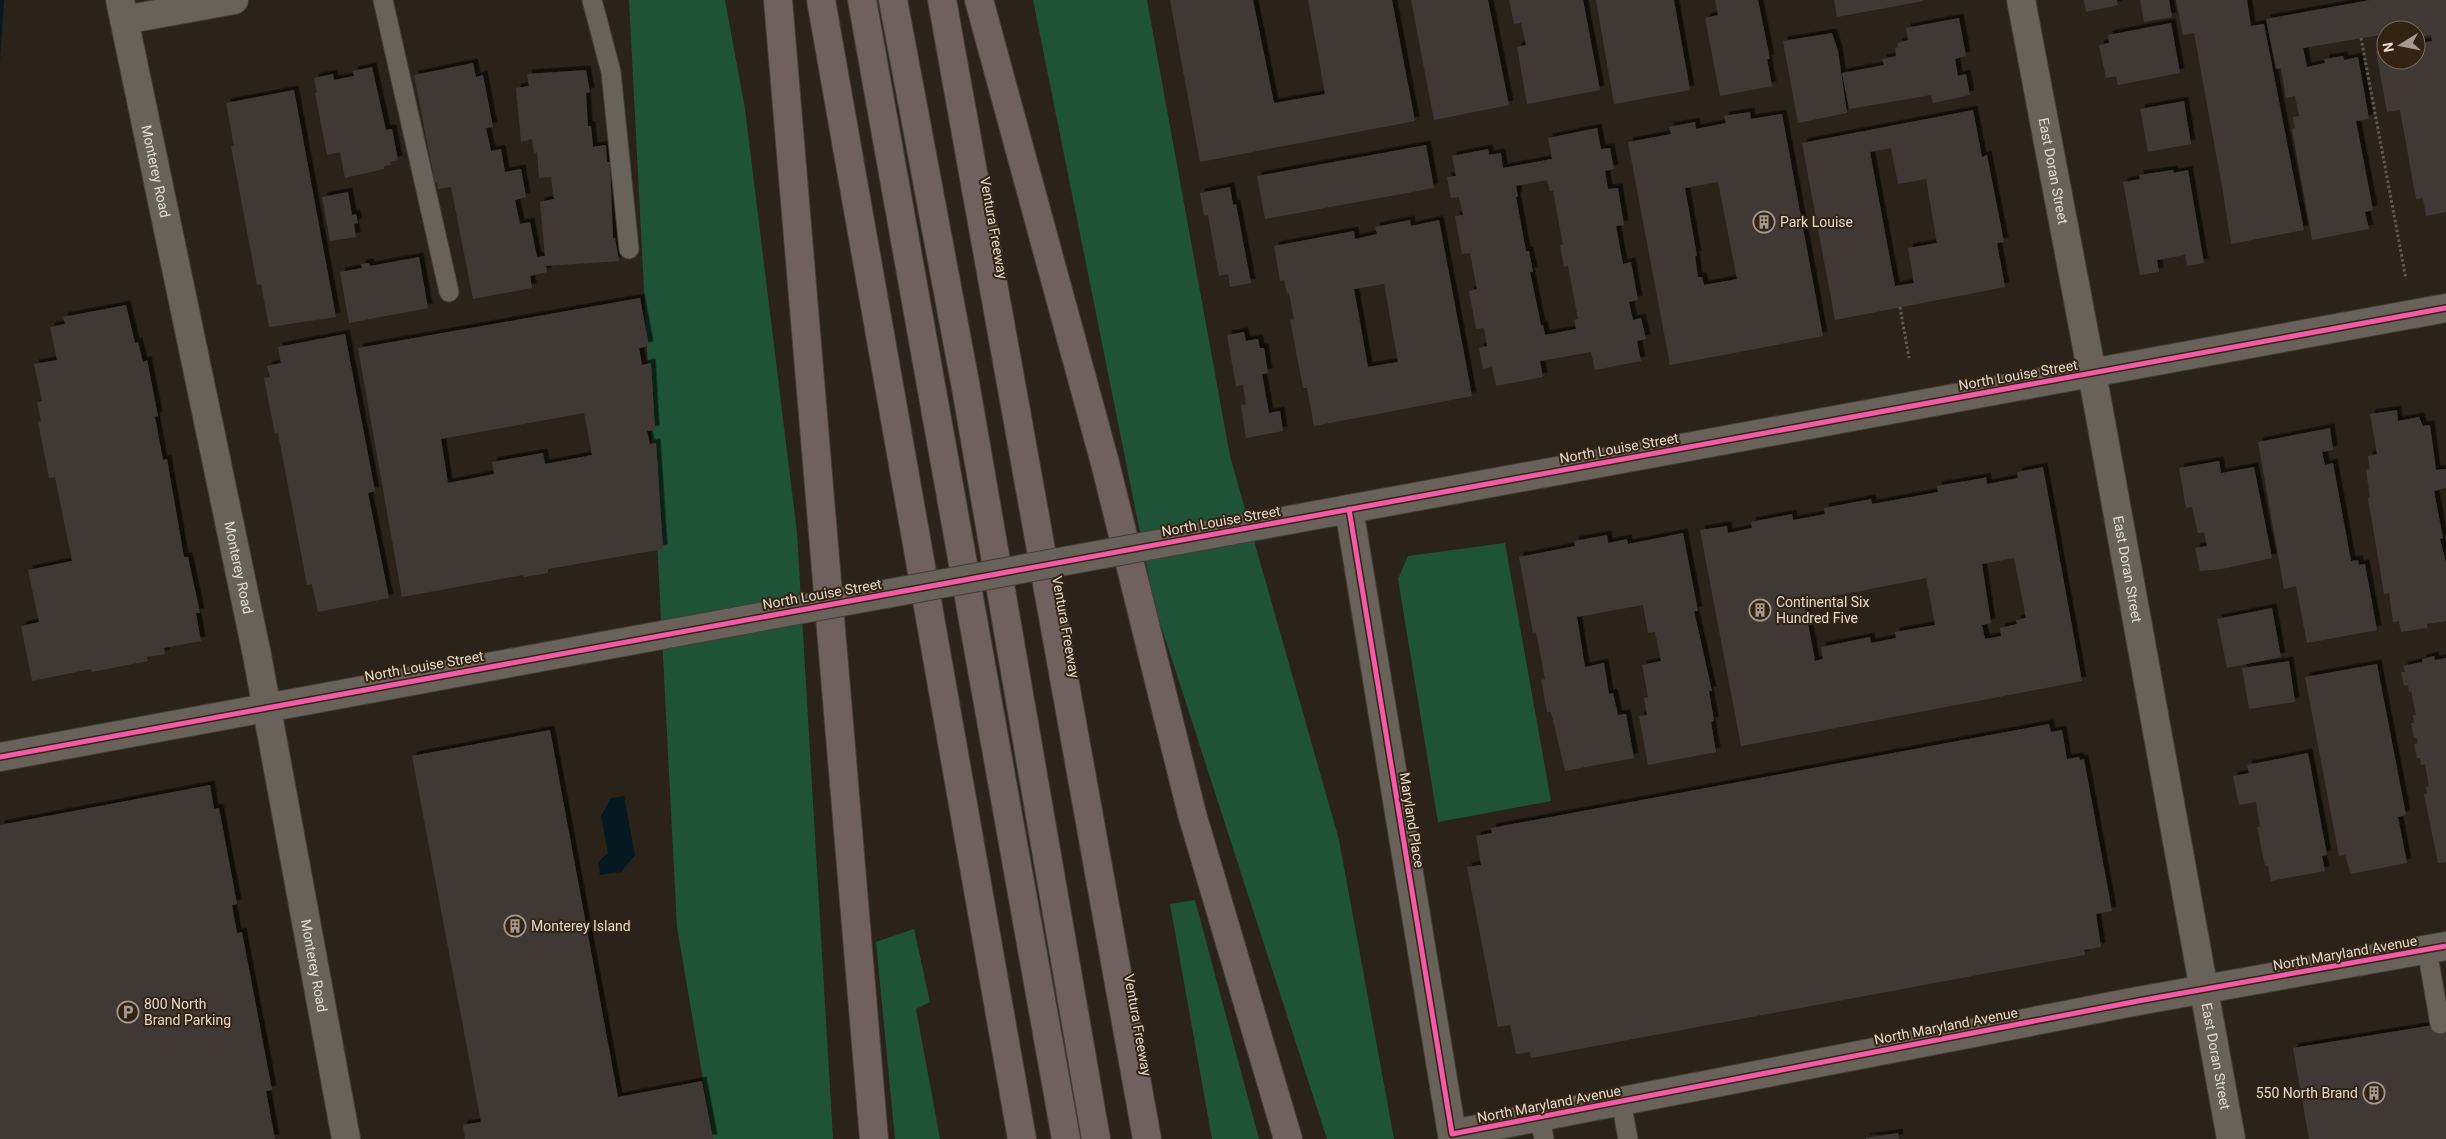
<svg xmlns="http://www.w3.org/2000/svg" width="2446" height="1139" viewBox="0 0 2446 1139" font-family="Roboto,sans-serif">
<defs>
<filter id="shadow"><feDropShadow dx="4.5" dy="-4.5" stdDeviation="0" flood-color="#0009"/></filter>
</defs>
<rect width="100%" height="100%" fill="#2b231a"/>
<g fill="#1f5337">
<path d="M629,0h96l20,109 52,424 36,606h-120l-36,-212z"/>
<path d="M1033,0h114l83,456 109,384 55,299h-67l-172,-532z"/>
<path d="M1505,543l46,258 -113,21 -40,-243 10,-23z"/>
<path d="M1195,900l64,239h-47l-42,-235z"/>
<path d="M914,929l16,73 -14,7 24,130h-45l-19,-197z"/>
</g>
<g fill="#061820">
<path d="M0,0h4l-4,62z"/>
<path d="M624,796l11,59 -14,17 -21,3 -2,-13 10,-9 -7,-37 10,-18z"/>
</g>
<g fill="#413835" fill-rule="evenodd" filter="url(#shadow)">
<path d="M1170,0h83l21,103 51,-9 -17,-94h84l23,121 -215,41z"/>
<path d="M1411,0h77l21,105 -75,15z"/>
<path d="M1509,0h74l17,90 -73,14 -10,-57 9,-2 -5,-22 -7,1z"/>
<path d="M1596,0h78l16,90 -76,14z"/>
<path d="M1715,0h43l12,59h-3l5,27 -52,10 -15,-78 13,-3z"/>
<path d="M1834,0h89v1l-86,16z"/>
<path d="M2084,0h33l1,5 -32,7z"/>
<path d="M2140,0h29l3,17 -28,5z"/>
<path d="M2176,0h71l4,26 13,-2 40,206 -73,14 -8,-52 -29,-159 -11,2z"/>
<path d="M2370,0h76v212l-20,4 -3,-18 -7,1 -16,-89 -13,2 -11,-61 10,-2v11h30v-16l16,-3 -1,-6 -10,2 -1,-9 -34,2v4l-83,14 4,19 18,-4 -1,-4 19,-3 1,4 14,-3 11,62 -13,2 17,89 -8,2 4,17 -57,11 -20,-111 3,-1 -2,-11 6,-1 -4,-20 -9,2 -5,-30 -5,1 -10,-50z"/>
<path d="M1959,18l7,38 -11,3 3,17 8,-2 4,21 -37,8 -2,-8 -82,14 -7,-36 42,-8 -2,-6 14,-3 -1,-8 4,-1 -2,-4 11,-3 -2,-12z"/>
<path d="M2171,23l9,50 -62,12 -2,-9 -10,2 -7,-33 10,-2 -1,-8z"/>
<path d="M1832,33l6,18 9,62 -49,10 -15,-82z"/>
<path d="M473,63l3,14 7,-2 10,52 -7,1 5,23 10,-2 4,23 16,-3 5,28 -11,3 5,24 10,-2 7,35 8,-1 -5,-54 14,-3 -3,-22 -12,1 -2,-26 -3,1 -2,-14 -11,3 -5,-54 13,-2 -2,-12 59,-4 4,22 -4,1 2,33h3l2,21 13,-2 1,17h3l3,76h2l4,23 -73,5 1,6 -17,4 2,12 -59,11 -22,-112 -13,2 -1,-7 -2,1 -21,-108z"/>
<path d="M372,67l14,63 6,-1 6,31 -8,2 1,3 -7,1v3l-39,9 -5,-26 -13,3 -12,-62h2l-3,-15 19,-4 1,6 20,-4 -1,-5z"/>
<path d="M294,90l42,227 -67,10 -8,-43 -4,1 -26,-139h3l-8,-43z"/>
<path d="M2184,101l7,43 -43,8 -8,-43z"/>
<path d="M1973,110l9,47 5,-2 17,87 -7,1 8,44 -170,33 -33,-177zM1891,148l7,36 28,-5 11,64 -29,5 6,35 -19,3 -25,-134z"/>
<path d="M1750,112l1,7 31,-5 41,222 -153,29 -42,-223 43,-8 -2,-7 26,-5 1,7 30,-6 -2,-7zM1718,182l19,97 -33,6 -2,-8h-4l-3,-21h2l-12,-68z"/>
<path d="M1597,128l4,21 9,-1 4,21 -9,2 3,18 10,-1 6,37 -8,1 7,38 8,-2 7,38 -9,2 4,18 8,-2 5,21 -9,2 4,20 -46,9 -4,-18 -51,9 3,16 -47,9 -4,-19 -9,2 -4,-21 8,-2 -3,-18 -8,1 -7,-38 8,-2 -7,-36 -8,1 -7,-38 8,-1 -4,-18 -8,1 -4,-21 9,-1 -4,-20 36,-7 1,6 12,-2 2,15 49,-9 -4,-21zM1547,180l3,11h3l10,54h-3l4,22 4,-1 10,53 -4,1 2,9 -31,6 -2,-10h-2l-11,-53h3l-4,-21h-3l-10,-54h2l-2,-11z"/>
<path d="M1426,145l8,43 -169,31 -8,-43z"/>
<path d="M2173,170l1,3 14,-3 16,93 -17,3 -2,-11 -28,5 2,12 -19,3 -17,-93 17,-3 -1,-4z"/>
<path d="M1230,187l3,18 3,-1 15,79 -21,4 -2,-13 -9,2 -11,-61 -4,1 -4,-23z"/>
<path d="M348,192l4,23 4,-1 2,9 -4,1 2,13 -26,4 -8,-44z"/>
<path d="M1410,220l1,6 28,-6 33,176 -158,30 -7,-38h-4l-13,-68 4,-1 -5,-26h-2l-3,-13 -4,1 -6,-35 80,-15 1,8 22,-5 -2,-7zM1384,284l14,78 -30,5 -14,-78z"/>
<path d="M419,257l9,51 -79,15 -9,-51 22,-4 -1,-4 8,-1 1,3z"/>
<path d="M640,298l9,48 -10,2 3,17 9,-2 4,67 -8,1 3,13 6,-1 7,106 -115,20v4l-24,4 -1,-2 -121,22 -44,-249zM584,413l8,42 -47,9 -2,-11 -51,9 2,12 -46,9 -7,-44z"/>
<path d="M126,305l9,38 3,-1 5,20 4,-2 11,56 -3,1 8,43 4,-1 17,98h4l12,56h-4l5,28 -37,7 1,6 -18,3 1,4 -56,11 -1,-3 -59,12 -11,-55 18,-4 -11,-52 44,-9 -17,-84 -6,1 -11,-56 3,-1 -4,-19 5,-1 -8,-37 23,-4 -7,-33 15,-3 -2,-7z"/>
<path d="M1244,332l2,9 12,-2 2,9h4l4,25 -6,1 7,39 11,-2 3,20 -37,7 -5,-33 5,-1 -3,-19 -7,1 -9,-51z"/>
<path d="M345,334l30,157 -7,2 21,105 -71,14 -6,-28 -5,1 -29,-152 -3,1 -11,-56 6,-1 -3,-11 14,-3 -3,-16z"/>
<path d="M2397,410l1,11 21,-4 4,9 7,-1 6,45 10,-1v19l-12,3 9,47 -3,1 6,24v58l-19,3v4l-26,4 -2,-11 -6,1 -4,-29 -5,1 -16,-96 2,-1 -4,-27 4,-1 -2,-13 9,-2 -7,-40z"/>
<path d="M2330,428l3,22 -11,2 3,13 8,-2 18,98 7,-1 1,5 6,-1 12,66 -70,13 -11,-57 -12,3 -26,-147z"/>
<path d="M2219,461l2,12 33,-6 18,91 -50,11 -22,2 -5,-23 12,-2 -3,-14 -6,1 -6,-26 -6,1 -7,-40z"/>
<path d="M2043,467l39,214 -341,65 -41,-216 27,-4 1,7 24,-5 -1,-6 41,-8 1,6 32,-6 -1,-6 47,-9 1,5 66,-12 -1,-6 46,-8 3,-1 1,7 31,-6 -1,-6zM2014,558l12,60 -10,2 1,4 -17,4 1,8 -16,3 -3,-14 9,-2 -9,-59zM1926,578l9,47 -40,7 1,6 -25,5 -1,-6 -49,10 2,12 -8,2 -11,-59z"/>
<path d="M1683,533l15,78h-4l18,80h-3l5,30 -3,1 5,30 -68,13 -9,-49 8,-1 -3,-17 4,-1 -6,-32 19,-4 -6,-29 -7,1 -5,-28 -66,12 8,50 19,-4 5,31 4,-1 5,22 8,-1 8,44 -69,13 -14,-59h-4l-6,-32 4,-1 -9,-47 -3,1 -14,-76 56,-11 -1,-5 33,-6 1,8 19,-4 1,5z"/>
<path d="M2272,608l9,49 -54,11 -10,-49z"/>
<path d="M2434,656l1,4 11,-2v204l-8,1 -14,-69h3l-1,-7 3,-1 -4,-22 -4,1 -1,-7h-3l-3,-14 4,-1 -1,-5h-3l-3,-15h3l-1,-8h3l-5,-24 -2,1 -1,-7 -4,1 -3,-14h4l-2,-6 19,-4v-3z"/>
<path d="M2289,661l6,41 -46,7 -7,-41z"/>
<path d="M2377,664l29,151 -8,2 9,46 -56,11 -6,-19 -6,1 -34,-179z"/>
<path d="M2049,724l2,8 11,-2 5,29 12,-2 1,3 4,-1 28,152 -16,3 5,33 -17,3 1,5 -554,103 -1,-6 -14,2 -6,-29 -12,2 -31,-160 14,-2 -5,-29 16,-3 -1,-5z"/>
<path d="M550,730l68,367 84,-16 11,58h-248l-2,-14 18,-3 -69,-366z"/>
<path d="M2308,753l19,102 -5,1 3,15 -54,10 -3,-15h-3l-8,-39h3l-4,-25 -17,3 -6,-29 16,-3 -2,-8z"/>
<path d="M210,785l4,24 5,-1 18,96 -5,1 5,28 5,-1 30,158 -6,1 9,48h-275v-314z"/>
<path d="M2446,1023v116h-137l-16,-91z"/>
<path d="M1898,1133l1,6h-33v-1z"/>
</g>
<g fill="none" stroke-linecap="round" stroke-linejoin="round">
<g stroke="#453e36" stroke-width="21">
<g id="service">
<path d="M383,0l66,292"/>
<path d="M592,0l19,72 18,177"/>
<path d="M2427,950l13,74"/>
<path d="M1621,1101l7,38"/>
<path d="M1540,1117l4,22"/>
</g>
</g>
<g stroke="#453e36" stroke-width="30">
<g id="minor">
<path d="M124,20l110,-20"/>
<path d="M1349,509l103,625 686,-133 308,-55"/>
</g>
</g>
<g stroke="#453e36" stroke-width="30">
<g id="tertiary">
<path id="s1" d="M120,0l137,655 89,484"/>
<path id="s2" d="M2021,0l78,411 132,728"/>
<path d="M1180,540l1266,-232"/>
<path d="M0,757l765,-141"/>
</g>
</g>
<g stroke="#453e36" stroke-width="30">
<g id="motorway">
<path d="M778,0l96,1139"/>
<path d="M821,0l201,1139"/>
<path d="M862,0l204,1139"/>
<path d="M893,0l73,388 130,751"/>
<path d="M942,0l205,1139"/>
<path d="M979,0l126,463 87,351 96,325"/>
</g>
</g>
<g stroke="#615b55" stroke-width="3" stroke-dasharray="2.5 2.5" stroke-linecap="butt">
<path d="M2361,38l45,241"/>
<path d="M1900,307l9,51"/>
</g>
<use href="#service" stroke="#68625b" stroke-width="19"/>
<use href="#minor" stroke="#68625b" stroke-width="28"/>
<use href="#tertiary" stroke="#68625b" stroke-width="28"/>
<use href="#motorway" stroke="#70605e" stroke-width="28"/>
<g stroke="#453e36" stroke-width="30" stroke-linecap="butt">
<path id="tertiary-bridge" d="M765,616l415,-76"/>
</g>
<use href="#tertiary-bridge" stroke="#68625b" stroke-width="28"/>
<g stroke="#332312" stroke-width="8">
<g id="cycleway">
<path d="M1349,509l103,625 686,-133 308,-55"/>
<path d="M0,757l2446,-449"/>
</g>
</g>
<use href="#cycleway" stroke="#f35aa7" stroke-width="5"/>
</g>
<defs>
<g id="building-ring" transform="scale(1.125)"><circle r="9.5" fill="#332312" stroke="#a49a90" stroke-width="1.5"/><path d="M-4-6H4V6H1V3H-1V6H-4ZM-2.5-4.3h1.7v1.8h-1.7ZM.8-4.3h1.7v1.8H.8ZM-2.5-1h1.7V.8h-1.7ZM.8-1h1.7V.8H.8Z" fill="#a49a90"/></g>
<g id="parking-ring" transform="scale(1.125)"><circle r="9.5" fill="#332312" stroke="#a49a90" stroke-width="1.5"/><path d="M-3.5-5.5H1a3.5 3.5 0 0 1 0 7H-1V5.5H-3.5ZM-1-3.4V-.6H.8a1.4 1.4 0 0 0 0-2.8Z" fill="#a49a90"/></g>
</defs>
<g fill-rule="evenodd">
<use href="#building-ring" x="1764" y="222"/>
<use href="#building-ring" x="1760" y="610"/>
<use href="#building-ring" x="515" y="926"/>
<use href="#parking-ring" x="128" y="1012"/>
<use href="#building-ring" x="2374" y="1093"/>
</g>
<g text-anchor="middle" stroke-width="4" stroke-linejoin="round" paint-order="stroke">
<g font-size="14" fill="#e5dad0" stroke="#332312">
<text dy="5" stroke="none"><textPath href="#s2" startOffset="174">East Doran Street</textPath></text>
<text dy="5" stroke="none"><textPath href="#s1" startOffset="175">Monterey Road</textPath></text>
<text transform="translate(994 228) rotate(80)" y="5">Ventura Freeway</text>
<text transform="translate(2018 375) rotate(-10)" y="5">North Louise Street</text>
<text transform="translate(1619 448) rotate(-10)" y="5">North Louise Street</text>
<text transform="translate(1221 521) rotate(-10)" y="5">North Louise Street</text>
<text dy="5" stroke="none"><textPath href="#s1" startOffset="580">Monterey Road</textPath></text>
<text dy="5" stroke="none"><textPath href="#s2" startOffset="579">East Doran Street</textPath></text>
<text transform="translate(822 594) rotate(-10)" y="5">North Louise Street</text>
<text transform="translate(1066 627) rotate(80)" y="5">Ventura Freeway</text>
<text transform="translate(424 666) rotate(-10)" y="5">North Louise Street</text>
<text transform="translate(1412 820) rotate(81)" y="5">Maryland Place</text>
<text transform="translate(2345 953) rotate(-10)" y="5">North Maryland Avenue</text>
<text dy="5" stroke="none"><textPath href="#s1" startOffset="985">Monterey Road</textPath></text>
<text transform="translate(1138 1025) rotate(80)" y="5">Ventura Freeway</text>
<text transform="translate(1946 1026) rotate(-11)" y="5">North Maryland Avenue</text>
<text dy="5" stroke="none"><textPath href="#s2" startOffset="1074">East Doran Street</textPath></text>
<text transform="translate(1549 1104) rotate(-11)" y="5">North Maryland Avenue</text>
</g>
<g font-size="14" fill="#e5dad0" stroke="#332312" text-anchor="start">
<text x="1780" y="227">Park Louise</text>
<text x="1776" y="607">Continental Six<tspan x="1776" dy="16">Hundred Five</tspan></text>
<text x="531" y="931">Monterey Island</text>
<text x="144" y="1009">800 North<tspan x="144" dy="16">Brand Parking</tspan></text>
<text x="2358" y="1098" text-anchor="end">550 North Brand</text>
</g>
</g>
<g transform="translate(2401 45) rotate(260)"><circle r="24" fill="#332312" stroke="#7a6c5e"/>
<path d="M0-4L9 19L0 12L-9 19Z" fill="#a49a90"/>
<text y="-8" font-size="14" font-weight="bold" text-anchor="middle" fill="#e5dad0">N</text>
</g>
</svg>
